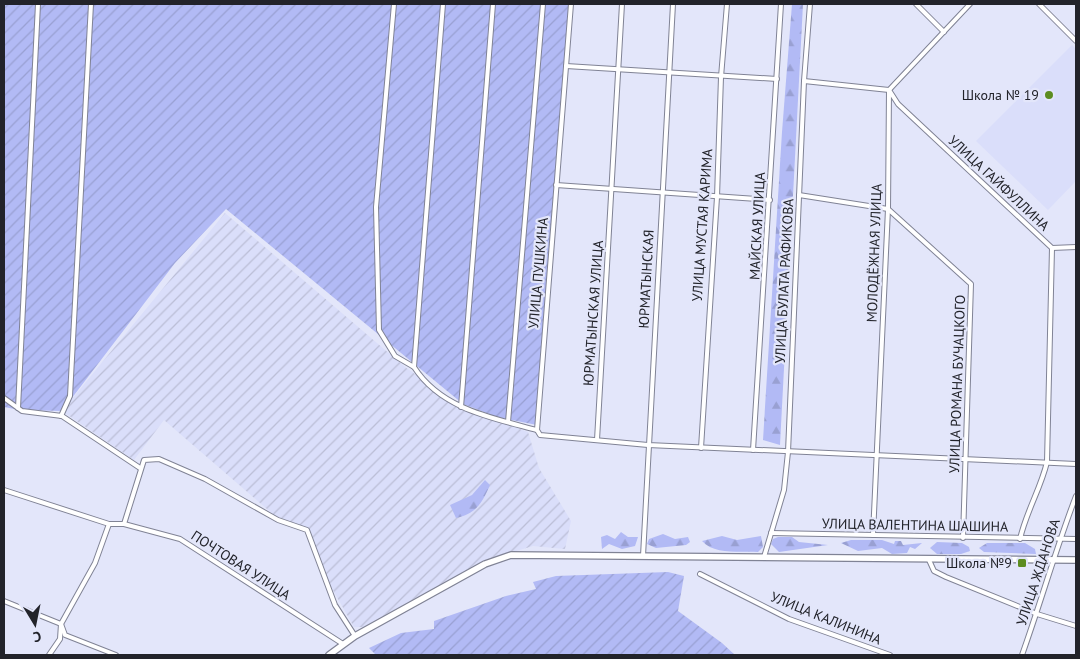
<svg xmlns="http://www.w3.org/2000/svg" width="1080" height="659" viewBox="0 0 1080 659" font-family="'PT Sans',sans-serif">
<defs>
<pattern id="industrial-furrows" width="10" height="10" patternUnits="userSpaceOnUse" patternTransform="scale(1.25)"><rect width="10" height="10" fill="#dadefa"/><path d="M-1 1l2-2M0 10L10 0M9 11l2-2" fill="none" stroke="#bbbed6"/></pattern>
<pattern id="forest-firs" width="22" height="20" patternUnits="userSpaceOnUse" patternTransform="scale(1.25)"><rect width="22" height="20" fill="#b2baf5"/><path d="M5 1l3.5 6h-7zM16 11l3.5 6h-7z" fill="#99a0d2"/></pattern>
<pattern id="garden-furrows" width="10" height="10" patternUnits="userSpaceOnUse" patternTransform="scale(1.25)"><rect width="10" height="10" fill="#b2baf5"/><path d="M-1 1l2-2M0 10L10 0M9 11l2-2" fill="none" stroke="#99a0d2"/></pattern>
</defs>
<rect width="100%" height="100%" fill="#e3e6fa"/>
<path fill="#dadefa" d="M1072,45l4,4v132l-28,29 -72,-69z"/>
<path fill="url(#industrial-furrows)" d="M225,213l180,154 57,40 66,25 11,36 32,53 -6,28 -32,-3 -50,15 -120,66h-9l-28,-49 -18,-50 -33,-12 -111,-96 -30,40 -72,-49z"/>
<g fill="url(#forest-firs)">
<path d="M792,4h11l-23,441 -17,-5 19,-308z"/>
<path d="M485,480l5,5c-8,18 -14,29 -34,33l-6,-13 22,-10z"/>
<path d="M621,532l7,5h10l-3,9 -13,3 -13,-5 -7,5 -1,-12 6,-2 8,4z"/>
<path d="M663,534l12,5 13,-2 2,5 -4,3 -30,3 -9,-4 2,-5z"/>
<path d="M722,536l15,4 24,-4 2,11 -5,5c-18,-1 -44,3 -56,-11z"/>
<path d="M778,537h14l7,5 29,3 -49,7 -8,-8 2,-5z"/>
<path d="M851,540h31l12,4 1,-3h6l2,4 19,-2 -7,6 -5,-2 -3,6 -15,1 -10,-6 -24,3 -17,-8z"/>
<path d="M937,542l25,1 7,4 1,4 -9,3h-24l-7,-6z"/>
<path d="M987,543h38l10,6 1,5 -52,-2 -5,-4z"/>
</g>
<g fill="url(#garden-furrows)">
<path d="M4,4h566l-33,421 -40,-8 -34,-13 -237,-195 -51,54 -113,148 -42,-1 -16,-3z"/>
<path d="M668,572l16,4 -6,35 44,32 13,12h-359l-7,-7 32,-15 33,-4v-8l72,-25 30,-7 -3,-7 23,-6z"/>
</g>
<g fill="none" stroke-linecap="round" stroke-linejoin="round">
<g stroke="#808395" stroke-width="6">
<g id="street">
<path d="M394,4l-18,203 3,123 16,26 19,11"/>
<path d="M443,4l-29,363c27,42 78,51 123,63"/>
<path d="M571,4l-34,426 3,5 108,10 428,19"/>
<path d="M916,4l28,28"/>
<path d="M1039,4l37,37"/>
<path d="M566,66l211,13"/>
<path d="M804,81l85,9 9,14 154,144 -5,214c-6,26 -21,50 -27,77"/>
<path d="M556,185l214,15"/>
<path d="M799,195l89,14 83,75 -8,254"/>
<path d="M1052,248l24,-1"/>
<path d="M4,398l18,13 40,5 78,52"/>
<path d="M461,407l32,-403"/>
<path d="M18,408l20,-404"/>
<path d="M61,416l9,-20 21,-392"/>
<path d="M508,422l35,-418"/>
<path d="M597,440l25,-436"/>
<path d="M701,448l16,-251 4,-120 6,-73"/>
<path d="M753,450l28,-446"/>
<path d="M4,490l105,34h15l56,15 163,105"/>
<path d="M124,524l20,-64 15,-1 46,20 73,41 29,10 28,75 20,31"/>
<path d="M771,533l305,6"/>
<path d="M873,535l15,-326 1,-119 81,-86"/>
<path d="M643,556l30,-552"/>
<path d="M764,557l20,-67 4,-38 16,-371 6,-77"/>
<path d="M929,560l5,11 12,6 91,37 39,12"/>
<path d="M700,574l89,45 101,36"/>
<path d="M4,601l57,23 4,11 51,20"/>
<path d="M49,655l11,-16 1,-15 34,-61 14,-39"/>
<path d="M1022,655c19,-53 34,-107 54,-159"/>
</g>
</g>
<g stroke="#808395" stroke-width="8">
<path id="secondary" d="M329,655l26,-19 130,-72 26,-9 565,5"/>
</g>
<use href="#street" stroke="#fff" stroke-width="4"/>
<use href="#secondary" stroke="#fff" stroke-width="5.5"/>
</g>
<g fill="#5c8c20" stroke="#e3e6fa" stroke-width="2">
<circle cx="1049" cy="95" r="5"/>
<rect x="1017" y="558" width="10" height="10" rx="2.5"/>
</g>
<g text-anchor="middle" stroke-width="4.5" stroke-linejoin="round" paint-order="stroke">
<g font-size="14" fill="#22232a" stroke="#e3e6fa" text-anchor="end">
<text x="1039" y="100">Школа № 19</text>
<text x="1012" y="568">Школа №9</text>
</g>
<g font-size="14" fill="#22232a" stroke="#e3e6fa">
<text transform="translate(999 183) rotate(43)" y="5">УЛИЦА ГАЙФУЛЛИНА</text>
<text transform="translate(702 225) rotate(-86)" y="5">УЛИЦА МУСТАЯ КАРИМА</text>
<text transform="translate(757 226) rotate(-87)" y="5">МАЙСКАЯ УЛИЦА</text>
<text transform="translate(874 253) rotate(-88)" y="5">МОЛОДЁЖНАЯ УЛИЦА</text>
<text transform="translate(538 273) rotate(-85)" y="5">УЛИЦА ПУШКИНА</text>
<text transform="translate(646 279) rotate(-87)" y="5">ЮРМАТЫНСКАЯ</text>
<text transform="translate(784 281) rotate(-87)" y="5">УЛИЦА БУЛАТА РАФИКОВА</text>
<text transform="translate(593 313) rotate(-86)" y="5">ЮРМАТЫНСКАЯ УЛИЦА</text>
<text transform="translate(957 384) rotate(-88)" y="5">УЛИЦА РОМАНА БУЧАЦКОГО</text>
<text transform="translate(915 525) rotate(1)" y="5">УЛИЦА ВАЛЕНТИНА ШАШИНА</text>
<text transform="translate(241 565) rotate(33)" y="5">ПОЧТОВАЯ УЛИЦА</text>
<text transform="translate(1038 572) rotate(-72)" y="5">УЛИЦА ЖДАНОВА</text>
<text transform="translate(826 618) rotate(22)" y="5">УЛИЦА КАЛИНИНА</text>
</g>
</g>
<rect width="1080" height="659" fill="none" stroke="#22232a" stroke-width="10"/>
<g transform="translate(35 624) rotate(170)" stroke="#e3e6fa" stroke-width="4" paint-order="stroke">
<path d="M0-4L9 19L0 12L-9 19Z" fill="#22232a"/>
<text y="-8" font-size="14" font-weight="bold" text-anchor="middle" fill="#22232a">С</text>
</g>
</svg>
